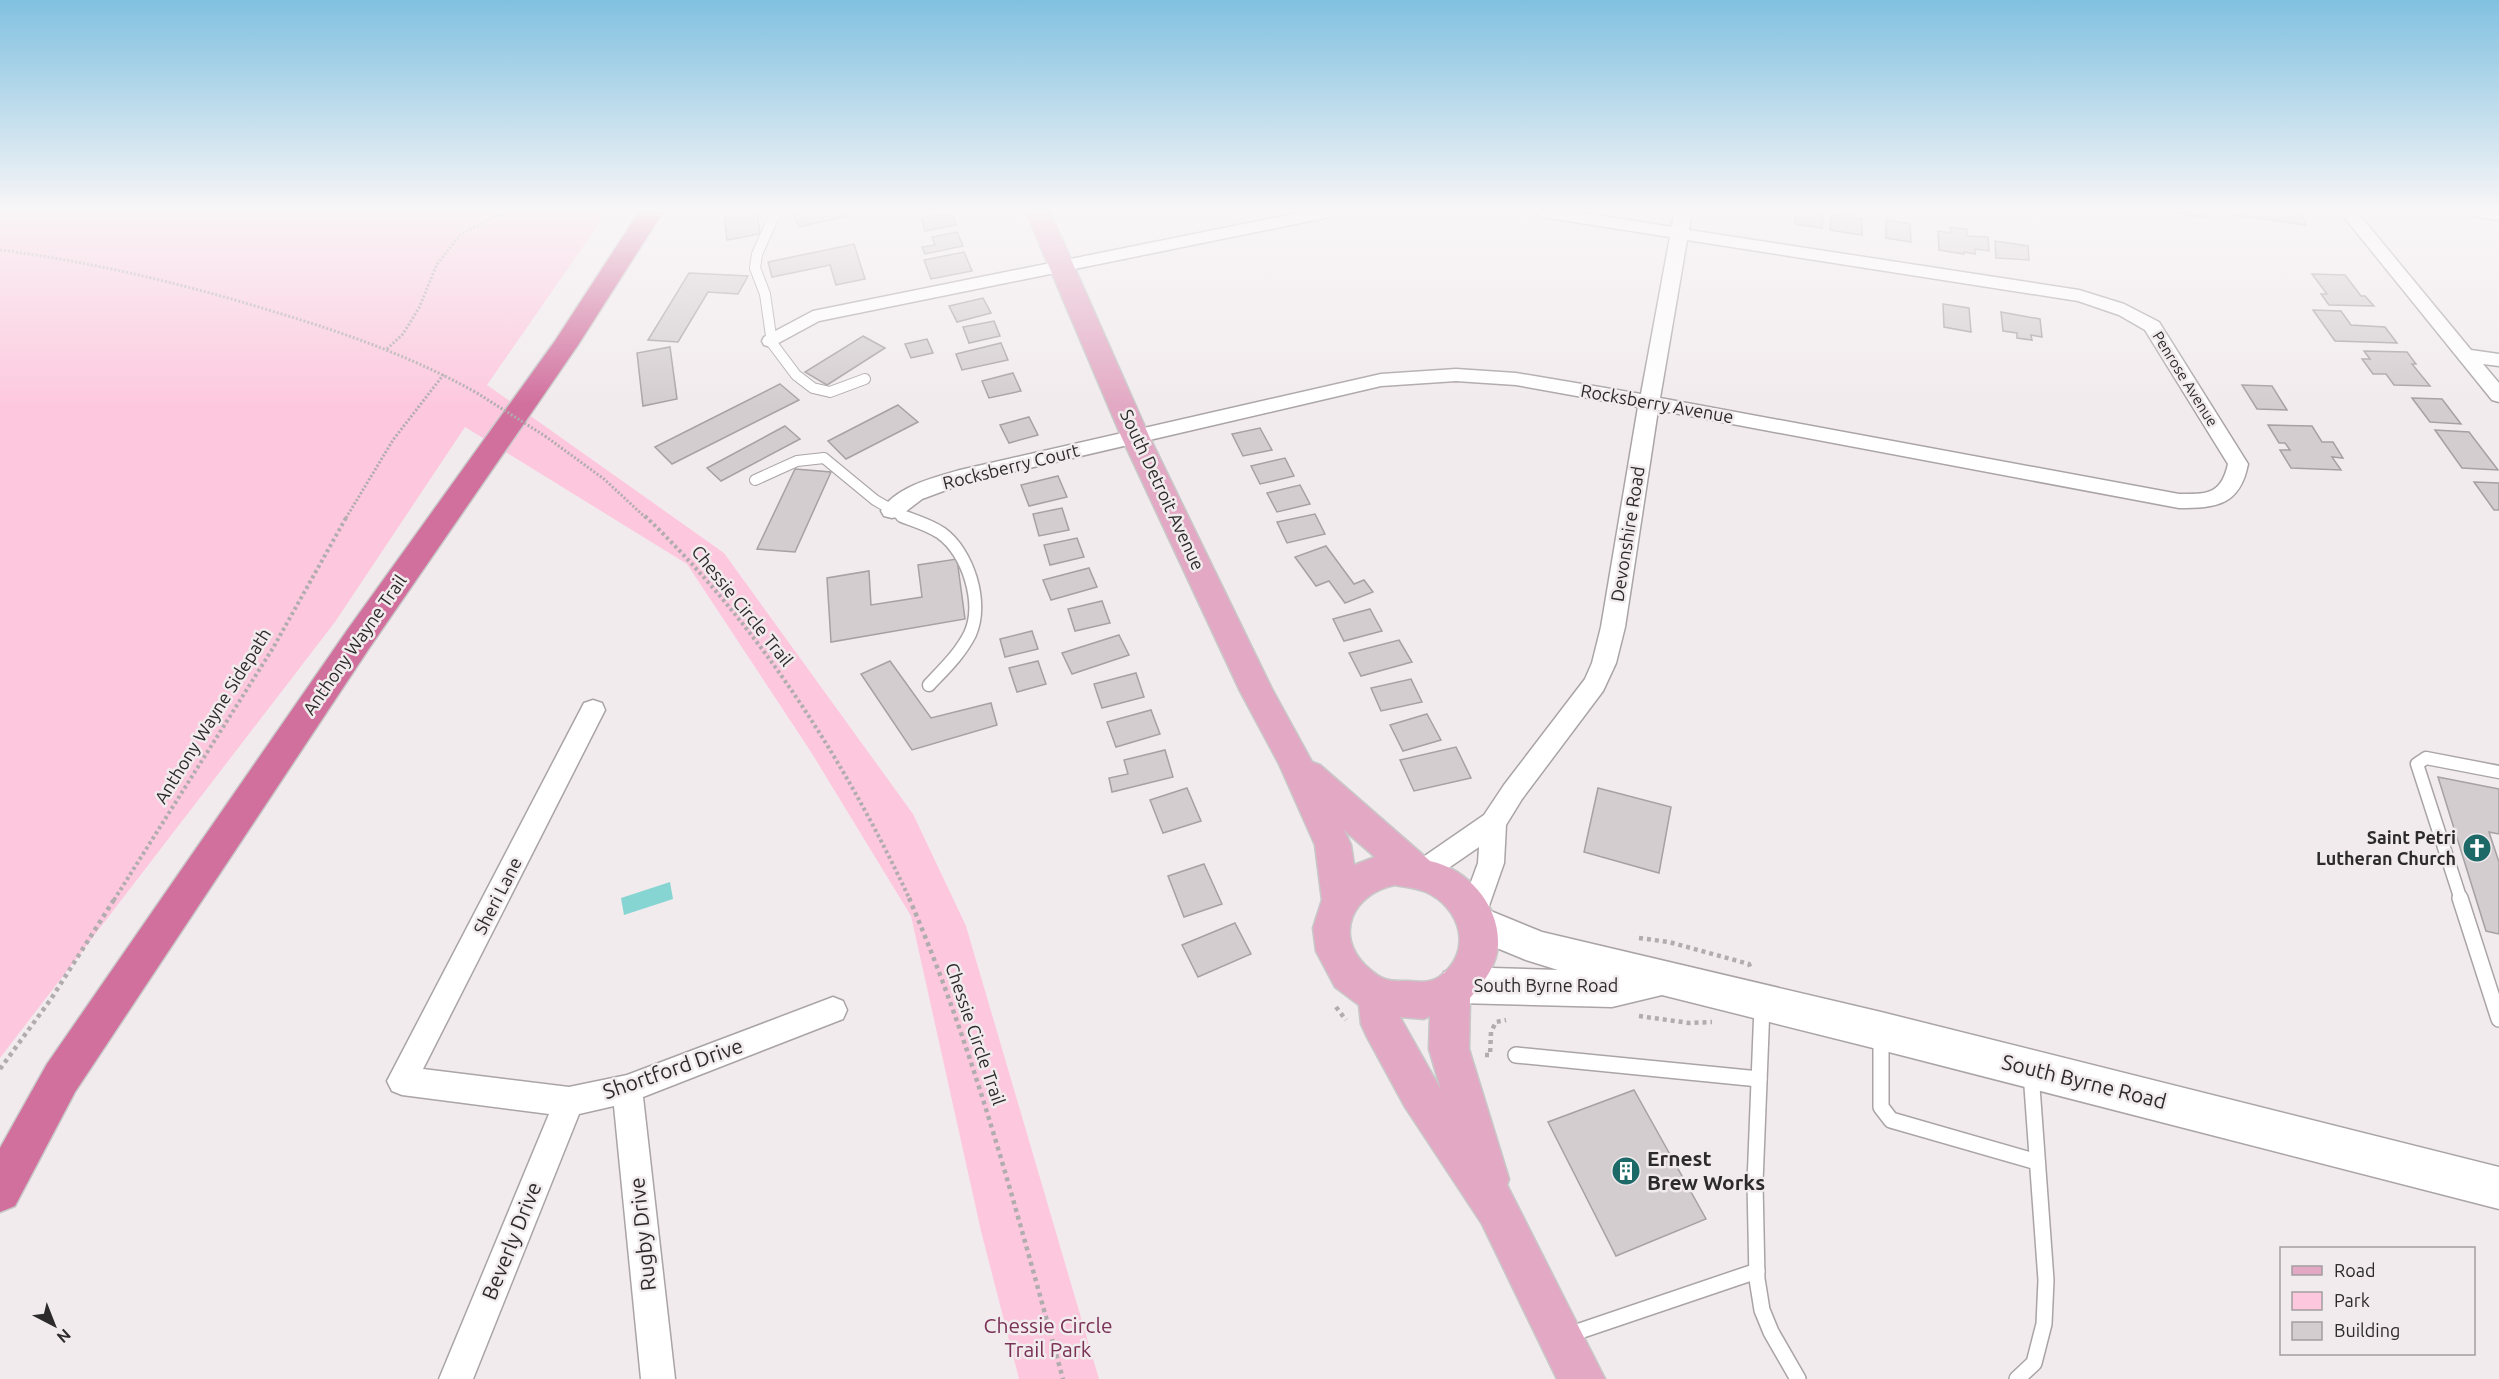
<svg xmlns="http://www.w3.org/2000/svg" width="2499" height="1379" viewBox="0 0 2499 1379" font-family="Ubuntu,sans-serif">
<rect width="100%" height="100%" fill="#f1ebed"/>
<path fill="#fdc8de" d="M0,212h607l-120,173 237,168 189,261 53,112 133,453h-80l-38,-148 -70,-315 -100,-164 -124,-188 -222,-137 -130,195 -335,436z"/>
<path fill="#86d5d3" d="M670,882l3,17 -49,16 -3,-17z"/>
<g fill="#d3cdcf" stroke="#a6a1a3" stroke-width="1.5">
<path d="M724,212h33l3,22 -33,6z"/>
<path d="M793,212h53l2,4 -49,11z"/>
<path d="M1796,212h27l-1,16 -27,-4z"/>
<path d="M1843,212l13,1 -1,5 7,1v16l-32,-5 1,-16 12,2z"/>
<path d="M2172,212h35l1,6z"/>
<path d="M2234,212h68l4,13 -71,-10z"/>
<path d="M952,213l4,12 -31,6 -4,-13z"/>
<path d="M1886,220l24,4 1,18 -25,-4z"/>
<path d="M1950,227l17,2v7l21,1 1,14 -14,-2v5l-11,-2v2l-25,-4 -1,-19 13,2z"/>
<path d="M957,232l6,14 -38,8 -3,-7 13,-2 -3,-8z"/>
<path d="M1995,241l33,5 1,14 -33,-2z"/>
<path d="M854,244l11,35 -29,6 -6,-20 -58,12 -4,-15z"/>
<path d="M964,252l8,19 -41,8 -7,-19z"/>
<path d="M689,273l59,3 -10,18 -30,-2 -30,50 -30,-2z"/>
<path d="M2312,274l33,1 16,21h4l9,10 -45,-1 -8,-11h6z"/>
<path d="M983,298l8,15 -34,9 -8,-16z"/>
<path d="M1943,304l26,4 2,24 -27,-5z"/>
<path d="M2313,310l28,1 10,14 34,2 12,16 -62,-2z"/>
<path d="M2001,312l39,7 2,18 -11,-2 1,5 -15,-2v-5l-14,-2z"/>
<path d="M994,321l6,15 -31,7 -6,-16z"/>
<path d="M863,336l22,12 -58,37 -22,-13z"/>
<path d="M927,339l6,14 -22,5 -6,-14z"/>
<path d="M1001,343l7,17 -46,10 -6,-16z"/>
<path d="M670,347l7,52 -34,7 -6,-53z"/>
<path d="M2364,351l43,1 9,12h-4l18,22 -36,-1 -8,-11h-13l-11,-15h8z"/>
<path d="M1013,373l8,18 -32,7 -7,-17z"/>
<path d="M780,384l19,16 -127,64 -17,-17z"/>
<path d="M2242,385l30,1 15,24 -30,-1z"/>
<path d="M2412,398l30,1 19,25 -31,-2z"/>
<path d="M898,405l20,17 -72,37 -18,-18z"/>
<path d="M1029,417l9,18 -29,8 -9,-18z"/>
<path d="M2268,425l44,1 10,16h11l10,16 -11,-1 9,13 -50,-2 -11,-18h10l-5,-7h-6z"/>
<path d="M785,426l15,13 -79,42 -14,-13z"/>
<path d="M1260,428l12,22 -29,6 -11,-22z"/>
<path d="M2435,430l34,2 29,38 -36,-2z"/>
<path d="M1285,458l9,18 -34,8 -9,-18z"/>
<path d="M795,469l36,3 -36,80 -38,-3z"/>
<path d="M1058,476l9,21 -38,9 -8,-21z"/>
<path d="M2474,482l25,1v27h-5z"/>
<path d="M1300,485l10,19 -33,8 -10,-19z"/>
<path d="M1062,508l7,22 -30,6 -6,-22z"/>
<path d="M1315,514l10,20 -38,9 -10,-21z"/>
<path d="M1077,538l7,19 -34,8 -6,-20z"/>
<path d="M1326,546l28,38 10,-4 9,12 -28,11 -16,-22 -13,5 -21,-29z"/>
<path d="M957,559l8,60 -134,23 -4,-64 42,-7 2,34 51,-8 -4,-32z"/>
<path d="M1089,568l8,19 -46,13 -8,-20z"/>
<path d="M1102,601l8,22 -35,8 -7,-22z"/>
<path d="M1370,609l12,22 -38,10 -11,-22z"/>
<path d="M1032,631l6,18 -33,8 -5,-18z"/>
<path d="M1119,635l10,20 -57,19 -10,-21z"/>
<path d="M1399,640l13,22 -51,14 -12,-23z"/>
<path d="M890,661l41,57 60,-15 6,22 -85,25 -51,-76z"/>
<path d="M1038,661l8,23 -29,8 -8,-24z"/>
<path d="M1136,673l8,24 -42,11 -8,-24z"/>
<path d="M1411,679l11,23 -41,9 -10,-23z"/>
<path d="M1151,710l9,24 -44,13 -9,-25z"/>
<path d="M1427,714l14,26 -38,11 -13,-26z"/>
<path d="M1456,747l15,31 -57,13 -14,-31z"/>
<path d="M1165,750l8,27 -61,15 -3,-14 19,-4 -4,-14z"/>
<path d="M2438,777l61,12v45l-10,-2 10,30v72l-13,-3z"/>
<path d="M1187,788l14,33 -38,12 -13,-33z"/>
<path d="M1598,788l73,19 -12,66 -75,-21z"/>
<path d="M1204,864l18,40 -38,13 -16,-41z"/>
<path d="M1235,923l16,31 -53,23 -16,-32z"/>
<path d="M1634,1090l72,129 -90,37 -68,-134z"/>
</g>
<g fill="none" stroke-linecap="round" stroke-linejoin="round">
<g stroke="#aaa4a6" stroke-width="12">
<g id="lane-far2">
<path d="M776,212l-19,42 -2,14 10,26 7,49 24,32 17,13 17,4 35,-13"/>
<path d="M755,480l42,-19 27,-3 51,42 31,18"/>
</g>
</g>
<g stroke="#aaa4a6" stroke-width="15">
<g id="lane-far1">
<path d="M902,516c13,5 27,9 39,17 27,19 43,70 29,101 -10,20 -26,35 -41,51"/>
<path d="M2461,900l-44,-136 9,-6 73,14"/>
</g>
</g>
<g stroke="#aaa4a6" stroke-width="18">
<g id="lane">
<path d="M2460,898l39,121"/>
<path d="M1762,1006l-7,177 2,96 5,31 9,22 27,47"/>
<path d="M1881,1034v73l10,13 146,42"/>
<path d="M1516,1055l243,24"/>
<path d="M1565,1336l192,-65"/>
<path d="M2017,1379l17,-16 10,-39 2,-44 -15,-207"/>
</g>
</g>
<g stroke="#aaa4a6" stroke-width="3">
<g id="street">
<path d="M1303,212h35l-8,5 -511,104 -48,26 -7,-2 -2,-4 2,-4 49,-26z"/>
<path d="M1534,212h43l95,15 2,-15h18l-3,18 390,60 45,14 35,18 89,142c-8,41 -31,44 -69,44l-521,-98 -33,217 -9,36 -13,28 -81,108 -16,26 -2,38 -20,57 -10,4 -10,-4 -4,-8 18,-49 1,-16 -48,33 -9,3 -9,-3 -4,-8 4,-8 71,-49 20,-30 81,-106 7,-16 9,-36 37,-220 -122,-22 -60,-4 -75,5 -416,97 -43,16 -22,17 -8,2 -8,-2 -3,-5c14,-24 54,-34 79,-41l421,-96 75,-5 60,4 125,21 29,-157 -128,-20zM1687,240l391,61 41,14 26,15 83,134c-7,31 -21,30 -49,30l-519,-96z"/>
<path d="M2340,212h17l114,138 28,4v12l-16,-2 16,19v19l-7,-2z"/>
<path d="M2470,212h29v8l-27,-4z"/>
<path d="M593,700l9,3 3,7 -182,359 146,18 58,-12 206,-78 10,4 4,9 -4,9 -200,78 32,282h-34l-27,-273 -35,8 -106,265h-34l110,-265 -147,-19 -10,-4 -5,-10 197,-378z"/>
</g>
</g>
<g stroke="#aaa4a6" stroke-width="3">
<path id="secondary" d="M1476,905l66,27 339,80 618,155v42l-618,-159 -219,-55 -50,12 -154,-4 -14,-5 -5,-13 5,-13 14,-5 100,3 -32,-10 -63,-26 -6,-12 6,-12z"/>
</g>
<g stroke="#c8c8c8" stroke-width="3">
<path id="primary" d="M1026,212h24l99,224 123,253 40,73 8,3 110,96c38,8 70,45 68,84 -1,20 -15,39 -28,53l-1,51 40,130 -2,6 98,194h-48l-75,-155 -77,-117 -38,-70 -6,-13 -2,-19 -24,-18 -19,-36 -3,-23 9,-28 -7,-55 -36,-81 -39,-73 -119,-255zM1344,830l31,27 -21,8 -3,-20zM1395,885c10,2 22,3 31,7 35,16 48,60 13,85 -9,6 -20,5 -31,4 -7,0 -16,1 -23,-2 -7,-2 -13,-8 -19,-13 -33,-32 -12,-73 29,-81zM1430,1016l-1,33 12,41 -41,-73 24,2z"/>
</g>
<g stroke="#c8c8c8" stroke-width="3">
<path id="highway" d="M639,212h24l-85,133 -208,302 -295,445 -60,114 -15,6v-64l47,-84 301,-435 207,-288z"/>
</g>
<g stroke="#b1acae" stroke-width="3" stroke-dasharray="2 2" stroke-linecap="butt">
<path d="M0,250c94,12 184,34 275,62 70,21 138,45 202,81"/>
<path d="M387,349l16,-15 16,-26 18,-44 24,-30 44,-22"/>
<path d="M545,436l59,43 42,39"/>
<path d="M346,518l47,-78 51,-66"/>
</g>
<g stroke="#b1acae" stroke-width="4" stroke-dasharray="3 3" stroke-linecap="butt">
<path d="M645,516c112,107 200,244 265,384"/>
<path d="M114,900l159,-252 74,-132"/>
</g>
<g stroke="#b1acae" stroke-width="4.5" stroke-dasharray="4 4" stroke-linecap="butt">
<path d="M909,898c67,155 109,319 154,481"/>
<path d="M1639,938l30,4 80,22 2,5"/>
<path d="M1336,1007l10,13"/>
<path d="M1639,1016l50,7 23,-1"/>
<path d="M1485,1055h5l1,-23 5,-10 10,-2"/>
<path d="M0,1069l51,-70 64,-101"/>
</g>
<use href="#lane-far2" stroke="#fff" stroke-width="10"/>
<use href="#lane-far1" stroke="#fff" stroke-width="12"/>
<use href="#lane" stroke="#fff" stroke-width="15"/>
<use href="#street" fill="#fff" fill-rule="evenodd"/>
<use href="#secondary" fill="#fff" fill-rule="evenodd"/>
<use href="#primary" fill="#e3a9c4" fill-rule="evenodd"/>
<use href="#highway" fill="#d16f9d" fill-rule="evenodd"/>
<path stroke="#b1acae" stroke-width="3" stroke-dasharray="2 2" stroke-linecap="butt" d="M477,393l68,43"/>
</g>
<linearGradient id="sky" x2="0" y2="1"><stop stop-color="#81c1e0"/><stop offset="0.52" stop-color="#f9f6f7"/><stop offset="1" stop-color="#f9f6f7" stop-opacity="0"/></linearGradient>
<rect width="2499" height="405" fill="url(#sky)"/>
<defs>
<g id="church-disc" transform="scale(1.5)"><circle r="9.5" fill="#1c6968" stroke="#f1ebed"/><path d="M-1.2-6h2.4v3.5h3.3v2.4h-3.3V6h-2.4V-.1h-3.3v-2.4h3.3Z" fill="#fff"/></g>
<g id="building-disc" transform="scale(1.5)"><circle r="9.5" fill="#1c6968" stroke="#f1ebed"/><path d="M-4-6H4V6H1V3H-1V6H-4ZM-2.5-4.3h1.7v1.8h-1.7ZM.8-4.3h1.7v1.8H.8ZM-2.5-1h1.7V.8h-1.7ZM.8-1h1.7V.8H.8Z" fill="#fff"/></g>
</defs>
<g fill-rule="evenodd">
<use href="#church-disc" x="2477" y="848"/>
<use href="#building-disc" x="1626" y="1171"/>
</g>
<g text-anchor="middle" stroke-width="5" stroke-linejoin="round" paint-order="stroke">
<g font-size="15" fill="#2c2a2a" stroke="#f1ebed">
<text transform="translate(2185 379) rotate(58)" y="5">Penrose Avenue</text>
</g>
<g font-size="18" fill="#2c2a2a" stroke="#f1ebed">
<text transform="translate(1657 404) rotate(10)" y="6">Rocksberry Avenue</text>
<text transform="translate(1011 467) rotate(-14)" y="6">Rocksberry Court</text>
<text transform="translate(1162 490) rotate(65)" y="6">South Detroit Avenue</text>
<text transform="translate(1628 534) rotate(-81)" y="6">Devonshire Road</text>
<text transform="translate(742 606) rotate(51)" y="6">Chessie Circle Trail</text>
<text transform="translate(355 645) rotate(-55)" y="6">Anthony Wayne Trail</text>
<text transform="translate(213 716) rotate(-58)" y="6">Anthony Wayne Sidepath</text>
<text transform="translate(498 896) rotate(-63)" y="6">Sheri Lane</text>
<text x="1546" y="992">South Byrne Road</text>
<text transform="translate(975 1034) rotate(71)" y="6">Chessie Circle Trail</text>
</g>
<g font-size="18" font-weight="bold" fill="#2c2a2a" stroke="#f1ebed" text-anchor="end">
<text x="2456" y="844">Saint Petri<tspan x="2456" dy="21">Lutheran Church</tspan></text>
</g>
<g font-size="21" fill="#2c2a2a" stroke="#f1ebed">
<text transform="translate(673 1069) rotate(-19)" y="7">Shortford Drive</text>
<text transform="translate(2084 1082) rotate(14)" y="7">South Byrne Road</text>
<text transform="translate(643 1234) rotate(-96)" y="7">Rugby Drive</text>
<text transform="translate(512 1241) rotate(-68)" y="7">Beverly Drive</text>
</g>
<g font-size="21" font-weight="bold" fill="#2c2a2a" stroke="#f1ebed" text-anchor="start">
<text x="1647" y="1166">Ernest<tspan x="1647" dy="24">Brew Works</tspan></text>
</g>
<g font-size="21" fill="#793155" stroke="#f1ebed">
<text x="1048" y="1333">Chessie Circle<tspan x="1048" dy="24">Trail Park</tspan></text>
</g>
</g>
<rect x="2280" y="1247" width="195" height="108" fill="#f1ebed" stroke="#a29e9f" stroke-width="1.5"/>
<rect x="2292" y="1266" width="30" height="9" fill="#e3a9c4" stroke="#a29e9f" stroke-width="1.5"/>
<text x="2334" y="1277" font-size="18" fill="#2c2a2a">Road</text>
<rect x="2292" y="1292" width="30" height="18" fill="#fdc8de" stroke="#a29e9f" stroke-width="1.5"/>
<text x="2334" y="1307" font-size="18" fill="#2c2a2a">Park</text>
<rect x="2292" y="1322" width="30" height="18" fill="#d3cdcf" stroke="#a29e9f" stroke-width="1.5"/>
<text x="2334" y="1337" font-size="18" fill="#2c2a2a">Building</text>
<g transform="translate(54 1325) rotate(138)" stroke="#f1ebed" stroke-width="4.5" paint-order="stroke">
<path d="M0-4.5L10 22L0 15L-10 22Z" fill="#2c2a2a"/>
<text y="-9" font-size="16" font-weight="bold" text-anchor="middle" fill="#2c2a2a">N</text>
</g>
</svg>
